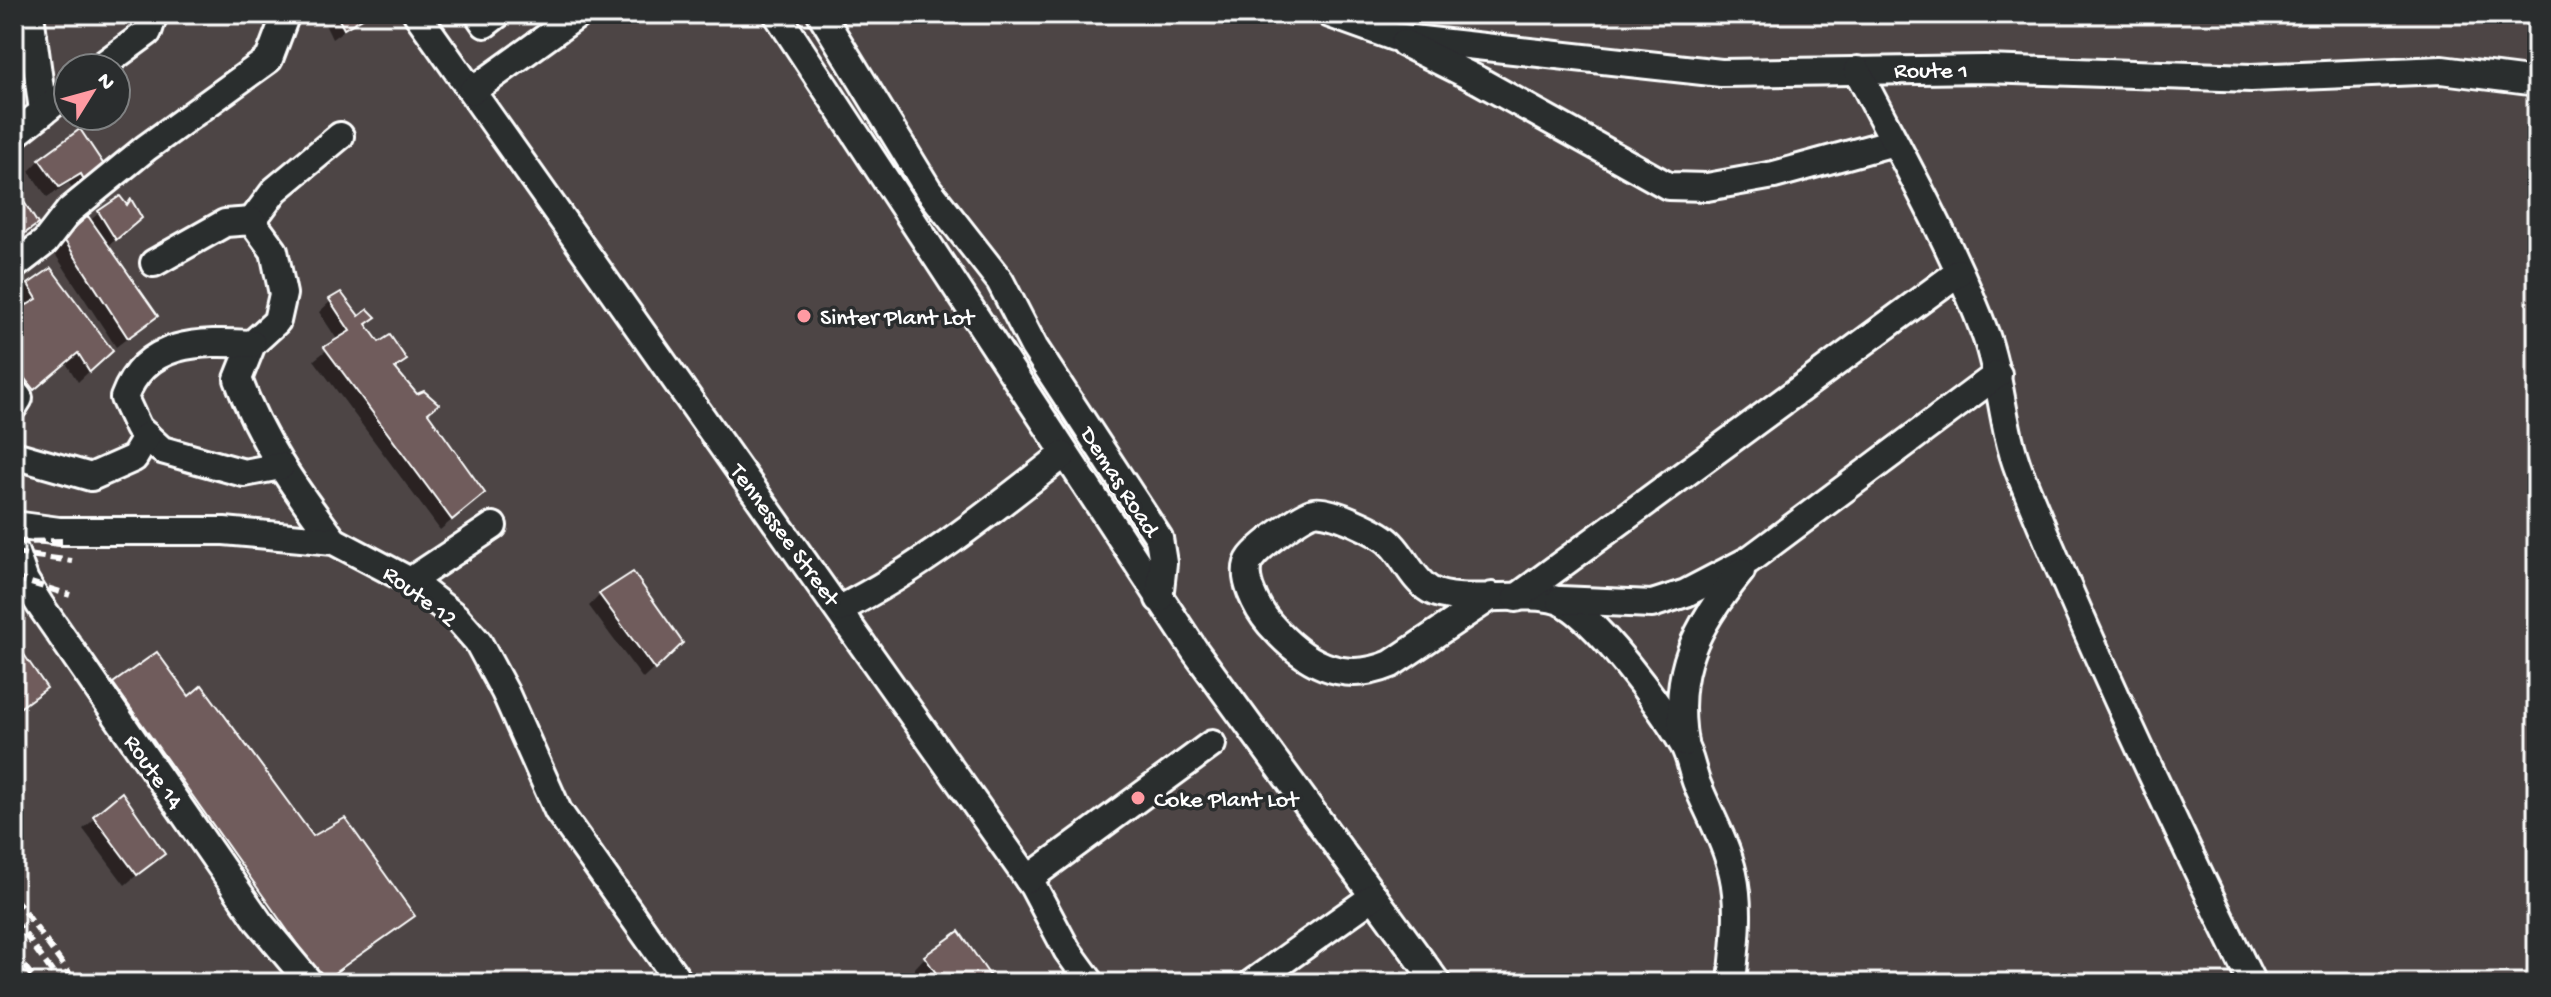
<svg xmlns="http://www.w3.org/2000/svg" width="2551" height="997" viewBox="0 0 2551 997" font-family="'Gochi Hand',sans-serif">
<rect width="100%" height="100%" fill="#3f3b3c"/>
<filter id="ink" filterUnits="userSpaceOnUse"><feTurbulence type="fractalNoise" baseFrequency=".0125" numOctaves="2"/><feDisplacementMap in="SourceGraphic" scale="16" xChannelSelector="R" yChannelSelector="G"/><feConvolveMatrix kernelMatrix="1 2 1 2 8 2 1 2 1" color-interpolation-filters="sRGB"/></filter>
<g filter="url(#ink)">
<path fill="#4d4545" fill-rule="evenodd" d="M14,14h2523v969h-2523zM68,68h48v48h-48z"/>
<g fill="#0007">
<path d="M320,14h46l-34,25z"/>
<path d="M40,160l66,11 -28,29 -9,-17 -22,14 -18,-26z"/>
<path d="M99,213l29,16 -21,18 49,69 -40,31 -63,-96z"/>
<path d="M50,271l52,88 -24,23 -12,-19 -45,37 -7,-10v-94z"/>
<path d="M331,301l28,18 14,-2 -8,8 14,19 25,16 -10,10 32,43 45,91 -31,26 -126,-170 24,-19 -19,-29z"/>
<path d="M600,595l81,48 -38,36 -54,-73z"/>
<path d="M114,685l199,154 99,77 -91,67 -218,-287z"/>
<path d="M122,795l40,59 -37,31 -42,-56z"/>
<path d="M925,957l68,26h-69l-10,-14z"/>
</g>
<g fill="#6f5c5b" stroke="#fff" stroke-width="2">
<path d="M336,14h33l-25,15z"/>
<path d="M80,129l28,42 -18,20 -9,-17 -22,13 -20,-28z"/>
<path d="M14,186l24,38 -24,17z"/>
<path d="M120,196l7,9 4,-6 11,19 -26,22 -18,-29z"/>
<path d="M88,216l70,100 -30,22 -65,-100z"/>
<path d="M51,268l62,83 -23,21 -12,-19 -44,37 -20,-25v-71l3,-2 10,13 10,-6 -9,-15z"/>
<path d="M341,292l18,24 9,-7 8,8 -10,7 13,18 11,-7 17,25 -12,8 22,26 7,-3 15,13 -11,9 57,80 -33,27 -128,-173 26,-16 -21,-32z"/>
<path d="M633,572l50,71 -28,27 -56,-76z"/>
<path d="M14,640l33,48 -33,24z"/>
<path d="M157,652l32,44 13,-11 111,151 32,-18 70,98 -92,65 -210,-298z"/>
<path d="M122,792l43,62 -28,21 -44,-59z"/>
<path d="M959,931l36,52h-52l-19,-27z"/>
</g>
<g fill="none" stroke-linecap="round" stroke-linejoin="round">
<g stroke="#fff" stroke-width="32">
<g id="minor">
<path d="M30,14l13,97"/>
<path d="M417,14l616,872 34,64 24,33"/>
<path d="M478,14l7,10 13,-10"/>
<path d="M777,14l418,637 242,332"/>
<path d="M821,14l107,175 72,92 34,66 125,191 4,25 -4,36"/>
<path d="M1330,14l64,23 327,36 264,-4 266,9 191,-8 95,12"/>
<path d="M1404,43l74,37 190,106 39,1 67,-12 120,-33"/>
<path d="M99,68l49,-36 6,-18"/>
<path d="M1857,70c45,87 95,174 129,266 16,45 16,91 33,135 70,173 151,344 233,512"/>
<path d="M472,91l107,-77"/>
<path d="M14,135l54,-43"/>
<path d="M252,221l23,-31 65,-54"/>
<path d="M154,263l71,-40 27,-2 22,30 9,43 -6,27 -25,23 -14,35c22,61 58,111 96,162"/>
<path d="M14,266l31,-24 24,-31 77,-63 123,-89 17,-45"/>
<path d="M252,344c-52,-3 -107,-4 -128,54l14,30 24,22 82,23 37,-7"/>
<path d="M14,392l5,6 -5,8"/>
<path d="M14,455l77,22 43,-19 13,-22"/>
<path d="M14,525l45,6h165l110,10 76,40 46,36 22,25 27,50 53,119 122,172"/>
<path d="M14,550l11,31 15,24 219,317 51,61"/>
<path d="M410,581l83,-55"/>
<path d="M1492,596l-101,68c-50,21 -88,-2 -121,-40 -12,-14 -32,-49 -19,-66 8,-11 50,-43 63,-46 14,-4 68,21 77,32 14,14 22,36 39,46 27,16 95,0 127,10 35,10 107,111 126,144 7,11 9,28 14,40 12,30 29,58 36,90 8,35 2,74 -1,109"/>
<path d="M1516,598l443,-326"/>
<path d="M1560,600l92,4 34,-11 63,-33 249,-186"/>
<path d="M840,609c81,-41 152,-98 223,-154"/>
<path d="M1684,743c-12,-72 12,-117 57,-172"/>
<path d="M1028,879l184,-135"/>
<path d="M1252,983l122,-87"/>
</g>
</g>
<use href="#minor" stroke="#2a2d2e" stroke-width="26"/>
<g stroke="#fff" stroke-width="6" stroke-dasharray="12 6" stroke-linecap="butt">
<path d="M14,542l53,-1"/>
<path d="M14,553l58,8"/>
<path d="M14,578l56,17"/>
<path d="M14,897l62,86"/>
<path d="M14,919l46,64"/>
<path d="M14,952l23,31"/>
<path d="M14,980l2,3"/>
</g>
</g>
</g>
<g fill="#ff9aa2" stroke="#2a2d2e" stroke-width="3">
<circle cx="804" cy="316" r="8"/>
<circle cx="1138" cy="798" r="8"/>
</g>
<g text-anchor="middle" stroke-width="7" stroke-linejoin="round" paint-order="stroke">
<g font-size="24" fill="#fff" stroke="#2a2d2e">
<text x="1931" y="77">Route 1</text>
<text transform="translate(1121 481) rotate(57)" y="8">Demas Road</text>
<text transform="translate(786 534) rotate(54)" y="8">Tennessee Street</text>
<text transform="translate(421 595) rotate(37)" y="8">Route 12</text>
<text transform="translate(155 771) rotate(55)" y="8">Route 14</text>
</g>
<g font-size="24" fill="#fff" stroke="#2a2d2e" text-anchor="start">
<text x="820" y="324">Sinter Plant Lot</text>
<text x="1154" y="806">Coke Plant Lot</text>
</g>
</g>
<rect width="2551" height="997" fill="none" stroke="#2a2d2e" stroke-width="48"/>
<rect x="24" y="24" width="2503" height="949" fill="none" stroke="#fff" stroke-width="3" filter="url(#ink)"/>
<g transform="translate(92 92) rotate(53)"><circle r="38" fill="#2a2d2e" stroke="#7f8182" stroke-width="2"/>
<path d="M0-6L14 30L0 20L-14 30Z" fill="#ff9aa2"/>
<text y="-12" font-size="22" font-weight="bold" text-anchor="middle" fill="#ffffff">N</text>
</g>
</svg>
